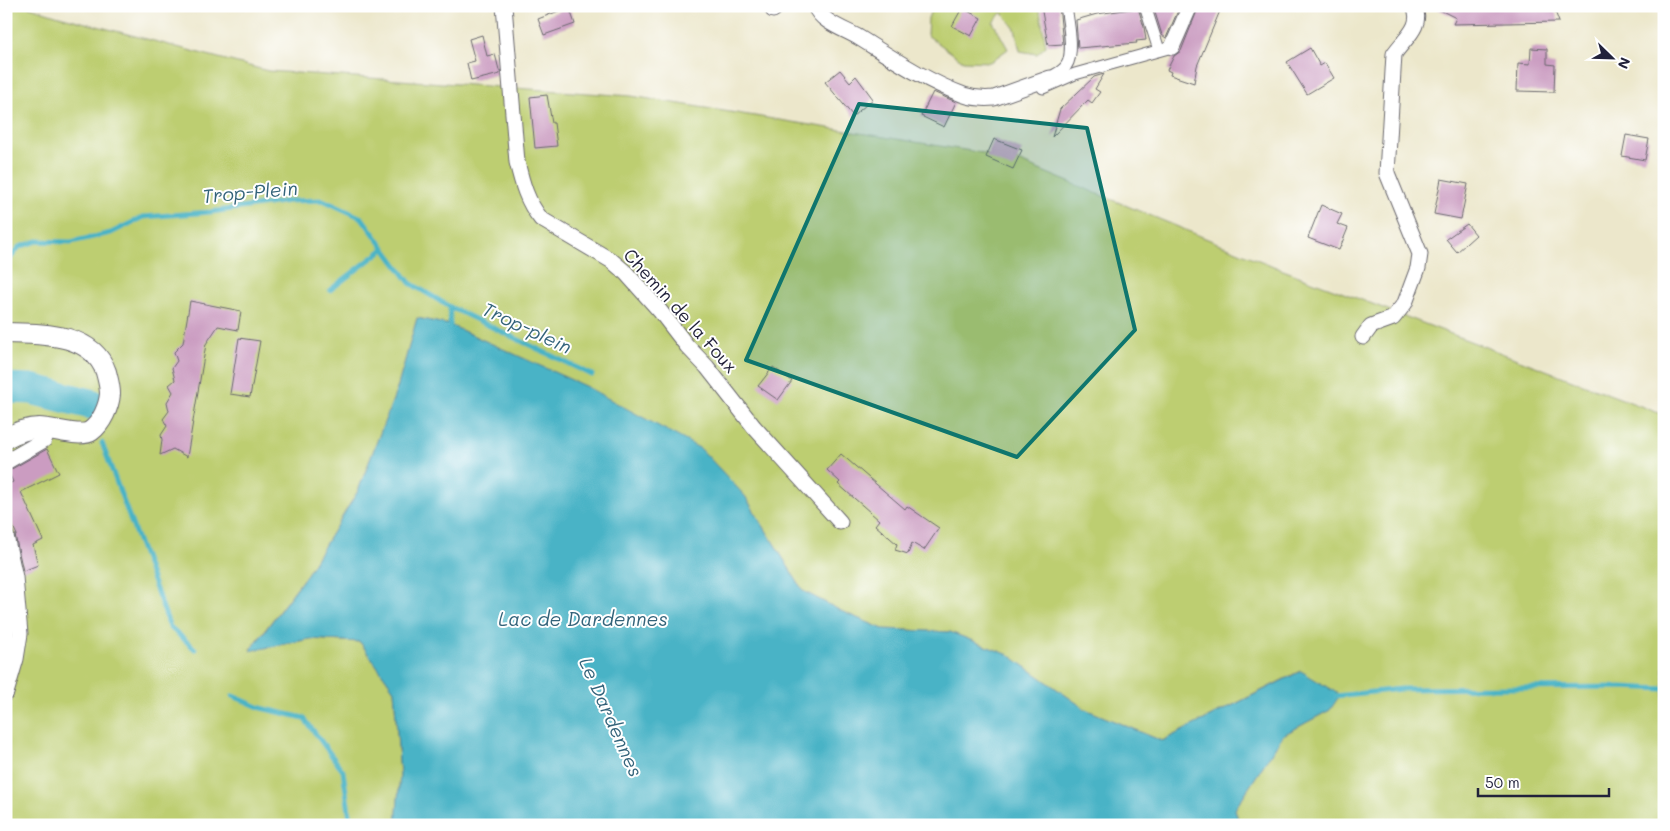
<svg xmlns="http://www.w3.org/2000/svg" width="1670" height="831" viewBox="0 0 1670 831" font-family="Mali,sans-serif">
<rect width="100%" height="100%" fill="#fff"/>
<filter id="ink" filterUnits="userSpaceOnUse"><feTurbulence type="fractalNoise" baseFrequency=".02" numOctaves="2"/><feDisplacementMap in="SourceGraphic" scale="10" xChannelSelector="R" yChannelSelector="G"/><feConvolveMatrix kernelMatrix="1 2 1 2 8 2 1 2 1" color-interpolation-filters="sRGB"/></filter>
<filter id="wash" filterUnits="userSpaceOnUse"><feTurbulence type="fractalNoise" baseFrequency=".0096" numOctaves="4" result="noise"/><feDisplacementMap in="SourceGraphic" scale="20" xChannelSelector="R" yChannelSelector="G"/><feGaussianBlur stdDeviation="1.12" result="paint"/><feColorMatrix in="noise" values="0 0 0 0 0 0 0 0 0 0 0 0 0 0 0 0 0 1.4 0 .05"/><feComposite in="paint" operator="in"/></filter>
<g filter="url(#wash)">
<rect width="100%" height="100%" fill="#ece7cb"/>
<g fill="#bdce71" stroke="#707856">
<path d="M6,6h21l32,10 209,55 363,25 377,61 275,113 381,145v410h-420l-5,-2 -4,-14 48,-74 47,-25 -30,-39 -138,70 -77,-32 -76,-54 -59,-23 -67,-3 -40,-17 -40,-21 -58,-95 -159,-109 -136,-62 -33,-7 -20,71 -39,102 -51,83 -57,76 60,-11 50,3 34,48 6,85 -4,50h-390z"/>
<path d="M933,6h106l7,40 -9,8 -17,-3 -5,-22 -13,-17 -9,10 15,27 -18,13 -27,-1 -36,-26 1,-17z"/>
</g>
<path fill="#48b3c6" stroke="#356a80" d="M417,318l33,7 137,62 114,62 44,47 58,95 40,21 40,17 67,3 59,23 76,54 77,32 139,-70 39,24 -10,15 -47,25 -48,74 4,14 5,2h-848l4,-50 -6,-85 -34,-48 -50,-3 -60,12 57,-77 51,-83 39,-102z"/>
<g fill="none" stroke-linecap="round" stroke-linejoin="round">
<g stroke="#48b3c6" stroke-width="5">
<path d="M6,264l13,-17 18,-6 34,1 40,-9 32,-16 68,-5 78,-11 34,-1 39,18 48,65 40,24v22"/>
<path d="M330,290l55,-42"/>
<path d="M450,307l142,68"/>
<path d="M102,443l68,184 25,22"/>
<path d="M233,696l28,12 43,10 39,53 8,54"/>
<path d="M1335,696l66,-7 220,-2 43,2"/>
</g>
<path stroke="#48b3c6" stroke-width="31" d="M6,388l25,1 60,15"/>
</g>
<g id="blocks">
<g fill="#cb9cc1">
<path d="M1041,6h18l4,38 -15,1z"/>
<path d="M1153,6h27l-14,32 -4,-3z"/>
<path d="M1199,6h23l-25,60 -3,17 -24,-8 1,-3 -4,-2 7,-14 7,-5z"/>
<path d="M1432,6h121l6,16 -106,2 3,-6z"/>
<path d="M569,7l6,17 -31,11 -6,-16z"/>
<path d="M962,8l19,10 -10,18 -19,-10z"/>
<path d="M1138,8l6,19 2,13 -10,1 1,2 -59,5 -2,-28 21,-6z"/>
<path d="M482,35l5,21 8,-2 5,20 -29,7 -4,-18 8,-2 -6,-22z"/>
<path d="M1310,48l10,18 5,-3 9,15 -27,16 -20,-32z"/>
<path d="M1531,48l16,1v15l8,1 -1,27 -37,-1 1,-28 12,1z"/>
<path d="M840,70l10,12 6,-6 17,23 -20,17 -28,-34z"/>
<path d="M1104,74l-9,15 5,3 -8,11 -4,-3 -36,37 8,-28 34,-32z"/>
<path d="M933,92l23,10 -12,25 -23,-11z"/>
<path d="M547,95l5,28h2l3,23 -22,2 -5,-51z"/>
<path d="M1626,135l23,4 -4,21 -23,-4z"/>
<path d="M994,139l28,11 -9,19 -27,-12z"/>
<path d="M1441,179l27,5 -7,35 -27,-5z"/>
<path d="M1321,205l21,9 -5,10 11,4 -9,22 -31,-12z"/>
<path d="M1467,224l9,11 -19,17 -11,-13z"/>
<path d="M190,301l51,10 -3,19 -20,-4 -12,18 -19,113 -14,-8 -13,6 2,-15 -1,-5 6,-9 -4,-7 6,-8 -2,-9 6,-10 -4,-7 6,-5 -3,-12 5,-7 -3,-9 9,-9z"/>
<path d="M239,338l21,3 -10,56 -20,-3z"/>
<path d="M773,367l19,14 -14,19 -20,-14z"/>
<path d="M47,449l12,24 -38,19 22,48 -10,5 5,20 -15,6 -8,-36h2l-11,-23v-27l7,-3 -5,-11z"/>
<path d="M841,454l64,55 2,-3 32,22 -15,22 -12,-7 -4,11 -13,-4 2,-6 -22,-19 4,-5 -41,-36 2,-2 -13,-12z"/>
</g>
</g>
</g>
<g filter="url(#ink)">
<use href="#blocks" fill-opacity="0" stroke="#69676d" stroke-width="1"/>
<g fill="none" stroke-linecap="round" stroke-linejoin="round">
<g stroke="#69676d" stroke-width="13">
<g id="pedestrian">
<path d="M1145,6l14,44"/>
<path d="M1050,78c5,-4 12,-6 16,-12 9,-12 2,-45 0,-60"/>
<path d="M1043,88l32,-14 97,-27"/>
</g>
</g>
<g stroke="#69676d" stroke-width="17">
<g id="minor">
<path d="M504,6l13,156c5,21 10,40 24,57l71,42 14,12 34,38 27,35 20,21 47,60 86,95"/>
<path d="M815,6c6,16 29,23 43,31 34,21 68,44 106,58 9,3 20,4 30,3l56,-20"/>
<path d="M773,10l4,-4"/>
<path d="M1172,47l18,-41"/>
<path d="M1363,337l8,-11 22,-8 12,-15 13,-35 2,-14 -33,-81 7,-119c10,-15 30,-28 20,-48"/>
<path d="M6,462l38,-22 5,-12"/>
<path d="M6,536l9,41 5,57 -4,25 -10,34"/>
</g>
</g>
<g stroke="#69676d" stroke-width="22">
<path id="tertiary" d="M6,333c35,1 86,-1 100,39 2,8 4,14 4,22 -1,12 -8,29 -19,37 -10,7 -38,-3 -52,-3 -12,0 -22,4 -33,10"/>
</g>
<use href="#pedestrian" stroke="#fff" stroke-width="11"/>
<use href="#minor" stroke="#fff" stroke-width="15"/>
<use href="#tertiary" stroke="#fff" stroke-width="20"/>
</g>
</g>
<path fill="#0f766e" fill-opacity="0.2" stroke="#0f766e" stroke-width="4" stroke-linejoin="round" d="M859,104l228,24 48,202 -118,127 -271,-97z"/>
<g text-anchor="middle" stroke-width="4" stroke-linejoin="round" paint-order="stroke">
<g font-size="18" fill="#22223b" stroke="#fff">
<text transform="translate(680 311) rotate(48)" y="6">Chemin de la Foux</text>
</g>
<g font-size="19" font-style="italic" fill="#33637a" stroke="#fff">
<text transform="translate(250 192) rotate(-5)" y="7">Trop-Plein</text>
<text transform="translate(527 328) rotate(25)" y="7">Trop-plein</text>
<text x="583" y="626">Lac de Dardennes</text>
<text transform="translate(611 717) rotate(66)" y="7">Le Dardennes</text>
</g>
</g>
<rect width="1670" height="831" fill="none" stroke="#fff" stroke-width="25"/>
<g transform="translate(1612 58) rotate(113)" stroke="#ffffff" stroke-width="4" paint-order="stroke">
<path d="M0-4L9 19L0 12L-9 19Z" fill="#22223b"/>
<text y="-8" font-size="14" font-weight="bold" text-anchor="middle" fill="#22223b">N</text>
</g>
<path d="M1478 788v8h131v-8" fill="none" stroke="#22223b" stroke-width="2.5"/>
<text x="1485" y="788" font-size="15" fill="#22223b" stroke="#ffffff" stroke-width="4" paint-order="stroke">50 m</text>
</svg>
